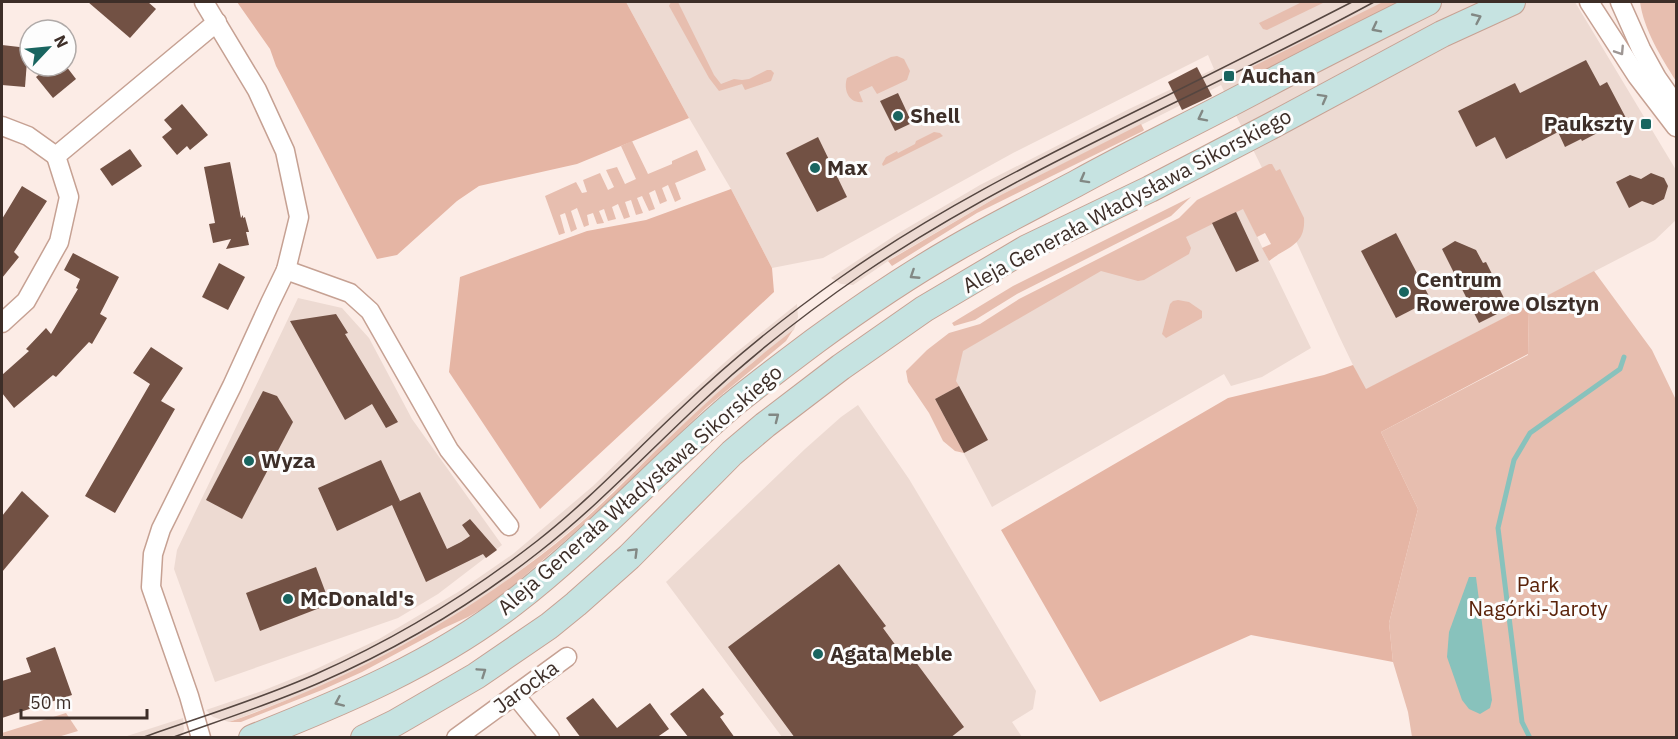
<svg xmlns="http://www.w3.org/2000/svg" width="1678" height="739" viewBox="0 0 1678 739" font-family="'IBM Plex Sans',sans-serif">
<rect width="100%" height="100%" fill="#fcece6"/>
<g fill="#eddad2">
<path d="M626,2h949l101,168v50l-21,20 -290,150 -26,-54 -68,-150 -50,-101 -224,112 -103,60 -41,28 -12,-1 -10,-6 66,-44 83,-49 149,-76 85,-40 -6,-14 -195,98 -190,105 -51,10 -41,-79 -42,-71z"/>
<path d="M1236,193l75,155 -49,29 -31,9 -7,-12 -232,133 -57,-108 27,-56z"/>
<path d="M298,298l44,10 27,30 43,81 90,126 -64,49 -40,24 -183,64 -41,-113 3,-19z"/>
<path d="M797,304l1,13 -4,13 -41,32 -61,54 -110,105 -34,28 -51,39 -73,47 -57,30 -57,26 -81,31 -16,-5 -7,-7 56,-19 52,-21 65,-31 79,-47 55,-38 80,-68 71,-69 69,-62z"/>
<path d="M858,405l51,74 127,212 -3,18 -21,13 10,15h-240l-116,-155 139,-133 36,-32z"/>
<path d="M183,718l1,12 -3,7h-57z"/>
</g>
<g fill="#e7beaf">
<path d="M671,2h7l36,73 7,9 13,-5 8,1 7,-1 18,-9h4l3,3 -3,8 -26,9 -3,-6 -23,7 -10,-13 -40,-72z"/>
<path d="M1302,2h23l-58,28 -4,-1 -4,-6z"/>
<path d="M1383,2h19l-149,74 -2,-1 -3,-6z"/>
<path d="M1640,2h36v79c-15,-24 -32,-51 -36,-79z"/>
<path d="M897,56l7,3 6,12 -3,9 -30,14 -5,-8 -13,6 4,10c-14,2 -20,-12 -16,-24l44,-21z"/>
<path d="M1141,124l3,6 -1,1 -166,82 -85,53 -4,-5 109,-64z"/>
<path d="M934,132l6,1 3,3 -60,30 -1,-2 4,-7 11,-6 1,2 17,-9 1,-3z"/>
<path d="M632,141l16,33 24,-10v-3l25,-11 9,20 -31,13 6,16 -6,3 -7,-17 -6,3 5,13 -7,3 -5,-14 -6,3 6,16 -6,2 -7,-15 -5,2 6,15 -7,2 -5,-15 -6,2 5,15 -6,2 -6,-15 -6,3 4,12 -8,2 -4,-12 -5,2 5,12 -7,1 -4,-11 -6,2 2,10 -5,2 -7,-19 -6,3 6,18 -6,3 -6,-19 -5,2 5,18 -6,2 -14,-39 31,-14 6,11 5,-1 -4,-12 17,-7 8,17 6,-3 -8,-17 11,-3 8,17 11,-5 -15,-33z"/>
<path d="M1269,164h3l4,7 4,-2 24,49c2,28 -18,29 -35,43l-7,-13 9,-4 -6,-11 -8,4 -14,-28 -57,28 5,11 -2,6 -45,26 -6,1 -37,-10 -138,80 -7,30 3,5 -24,13 29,54 -9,-2 -12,-10 -14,-28 -21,-31 -2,-11 21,-21 22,-17 31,-9 39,-25 160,-81 18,-18z"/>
<path d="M1191,197l-20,19 -154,78 -42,26 -21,6 -2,-3 61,-37z"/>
<path d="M1594,271l58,79 24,50v337h-264l-4,-25 -15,-50 -4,-39 29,-114 -37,-77 147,-77 1,-50z"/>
<path d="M1178,300l11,2 13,9v7l-36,20 -4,-4 8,-30 3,-3z"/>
<path d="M793,330l-7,11 -79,66 -99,95 -42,38 -51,44 -28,22 -19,11 -24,11 -82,44 -40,18 -81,32h-12c125,-44 240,-106 342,-191 35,-29 66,-63 99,-94 39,-38 80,-74 123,-107z"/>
<path d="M66,713l12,18 -20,6h-56v-4z"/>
</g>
<g fill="#e5b5a4">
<path d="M237,2h389l63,116 -112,46 -98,22 -22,15 -60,54 -20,4 -101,-193 -6,-17z"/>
<path d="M731,189l41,79 2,24 -234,217 -91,-137 11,-95 127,-46 59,-11z"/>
<path d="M1529,305l-1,49 -147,78 37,77 -29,114 4,39 -142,-27 -151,67 -99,-172 227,-132 96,-23 29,-10 13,24z"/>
</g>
<path fill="#88c2bc" d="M1469,577h7l16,123 -2,8 -10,6 -11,-5 -7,-9 -15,-43 2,-25z"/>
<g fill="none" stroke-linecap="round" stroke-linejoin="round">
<path stroke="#88c2bc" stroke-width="5" d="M1530,738l-8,-16 -24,-194 16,-68 16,-27 90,-64 4,-12"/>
</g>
<g fill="#725144">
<path d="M88,2h60l8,7 -26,29z"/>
<path d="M2,45l26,3 -3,39 -23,-2z"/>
<path d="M1586,60l14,26 7,-4 19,36 -44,23 -1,-2 -16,8 -7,-15 -52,27 -11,-22 -19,10 -18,-36 57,-28 5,10z"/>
<path d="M50,66h16l10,13 -23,19 -17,-21z"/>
<path d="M1197,67l15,29 -30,14 -14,-28z"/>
<path d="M898,93l14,30 -17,8 -15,-30z"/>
<path d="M182,104l26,31 -18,15 -3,-4 -10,9 -15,-18 10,-8 -8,-9z"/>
<path d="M818,137l29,60 -30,15 -31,-59z"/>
<path d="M130,149l12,17 -30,20 -12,-17z"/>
<path d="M230,162l11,56 2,-3v3l2,-1 4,15h-3l3,13 -23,4 5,-10 -18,4 -4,-19 6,-1 -11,-56z"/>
<path d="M1651,173l13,5 4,8 -4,13 -11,6 -11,-4 -13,7 -13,-26 14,-7 11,4z"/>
<path d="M22,186l25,15 -33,51 5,5 -17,21v-59z"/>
<path d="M1236,212l23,49 -23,11 -24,-49z"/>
<path d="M1396,233l35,67 -35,18 -35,-67z"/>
<path d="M1455,241l21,9 7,13 3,-1 23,46 -30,15 -37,-74z"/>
<path d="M73,253l46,24 -19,37 7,4 -15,26 -3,-2 -33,35 -3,-2 -39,33 -12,-15v-18l27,-24 -3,-2 20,-21 5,6 27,-45 -2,-1 4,-9 -16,-9z"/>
<path d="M219,263l26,14 -17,33 -26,-13z"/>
<path d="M336,314l12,19 -3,1 53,88 -12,6 -14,-24 -27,16 -55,-99z"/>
<path d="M151,347l32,21 -22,33 14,8 -60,104 -30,-17 65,-112 -17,-11z"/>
<path d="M959,386l29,54 -24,13 -29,-54z"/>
<path d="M263,391l14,5 16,26 -51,97 -36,-19z"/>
<path d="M381,460l19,41 -2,1 22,-10 27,57 14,-7 9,-6 -8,-11 8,-6 27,31 -11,8 -3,-4 -57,28 -34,-77 -55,26 -19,-43z"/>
<path d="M22,491l27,25 -47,56v-56z"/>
<path d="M839,564l47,62 -3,2 27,37 5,-4 49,66 -14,11h-155l-67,-91z"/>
<path d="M316,567l14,37 -70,27 -14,-38z"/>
<path d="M55,647l17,48 -70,23v-37l29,-9 -5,-14z"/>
<path d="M703,688l21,26 -4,3 15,21h-46l-19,-24z"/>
<path d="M593,698l24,30 33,-25 19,26 -13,9h-75l-15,-20z"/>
</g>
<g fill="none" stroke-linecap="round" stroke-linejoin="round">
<g stroke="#c6a193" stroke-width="21">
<g id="street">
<path d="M204,2l53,88 28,61 14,66 -13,53 64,23 20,18 79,139 60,76"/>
<path d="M1589,2l48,74 39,51"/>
<path d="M1620,2l21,47 16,29 19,27"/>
<path d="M2,126l26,10 28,20"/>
<path d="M2,323l24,-22 33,-59 10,-45 -13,-41 161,-134"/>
<path d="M515,695l35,43"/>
<path d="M201,738l-12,-42 -38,-109 2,-33 8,-25 71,-143 38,-83 16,-33"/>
<path d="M456,738l111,-81"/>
</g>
</g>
<g stroke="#c6a193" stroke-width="28">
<g id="secondary">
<path d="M252,738c91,-36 184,-75 261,-135 78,-60 144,-134 219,-198 27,-22 55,-43 83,-64 45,-33 92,-65 141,-93 40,-23 82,-44 123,-66 58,-32 117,-60 175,-91 57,-31 116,-60 174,-89"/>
<path d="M364,738l31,-15 81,-47 73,-50 27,-22 53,-47 103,-104 33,-28 76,-58 83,-58 103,-61 123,-59 121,-63 171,-92 70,-32"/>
</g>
</g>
<use href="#street" stroke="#fff" stroke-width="18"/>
<use href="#secondary" stroke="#c6e3e1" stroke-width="26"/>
<g stroke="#554640" stroke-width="1.5">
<path d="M141,738c59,-21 119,-39 175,-64 79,-35 153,-80 221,-133 51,-40 96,-88 143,-132 50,-48 104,-92 161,-132 92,-65 192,-115 293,-165 73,-36 146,-73 218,-110"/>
<path d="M171,738c50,-18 100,-34 148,-55 78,-34 153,-78 220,-131 58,-45 109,-100 163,-150 50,-47 105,-90 162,-129 160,-108 341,-179 510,-271"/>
</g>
</g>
<defs><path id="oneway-chevron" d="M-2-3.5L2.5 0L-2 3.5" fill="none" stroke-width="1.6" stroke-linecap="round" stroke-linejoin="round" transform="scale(1.5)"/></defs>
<g stroke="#828884">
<use href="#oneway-chevron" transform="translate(1477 18) rotate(-25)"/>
<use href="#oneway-chevron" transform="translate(1376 28) rotate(153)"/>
<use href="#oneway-chevron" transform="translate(1323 98) rotate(-29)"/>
<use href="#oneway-chevron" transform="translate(1202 117) rotate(153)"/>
<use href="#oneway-chevron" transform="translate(1084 179) rotate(151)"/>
<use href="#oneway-chevron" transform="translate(914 275) rotate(147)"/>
<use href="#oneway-chevron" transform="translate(775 417) rotate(-38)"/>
<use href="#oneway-chevron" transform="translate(634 552) rotate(-45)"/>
<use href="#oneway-chevron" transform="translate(482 672) rotate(-34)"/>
<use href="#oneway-chevron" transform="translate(339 702) rotate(156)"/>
</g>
<use stroke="#9e9694" href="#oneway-chevron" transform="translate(1620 51) rotate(57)"/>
<g fill="#196560" stroke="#fdfdfd" stroke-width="2">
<rect x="1223" y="70" width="12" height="12" rx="3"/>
<circle cx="898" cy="116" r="6"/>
<rect x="1640" y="118" width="12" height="12" rx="3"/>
<circle cx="815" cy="168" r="6"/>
<circle cx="1404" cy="292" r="6"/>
<circle cx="249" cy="461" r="6"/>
<circle cx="288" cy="599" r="6"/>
<circle cx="818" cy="654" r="6"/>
</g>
<g text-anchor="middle" stroke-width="6" stroke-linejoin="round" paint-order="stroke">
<g font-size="21" font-weight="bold" fill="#3d2e28" stroke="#fdfdfd" text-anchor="start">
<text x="1241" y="83">Auchan</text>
<text x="910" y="123">Shell</text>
<text x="1634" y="131" text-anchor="end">Paukszty</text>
<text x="827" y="175">Max</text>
<text x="1416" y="287">Centrum<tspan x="1416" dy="24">Rowerowe Olsztyn</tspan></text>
<text x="261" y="468">Wyza</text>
<text x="300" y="606">McDonald's</text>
<text x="830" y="661">Agata Meble</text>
</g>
<g font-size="21" fill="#3d2e28" stroke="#fdfdfd">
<text transform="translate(1127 201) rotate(-28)" y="7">Aleja Generała Władysława Sikorskiego</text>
<text transform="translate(640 490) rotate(-41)" y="7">Aleja Generała Władysława Sikorskiego</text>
<text transform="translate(526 687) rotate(-36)" y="7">Jarocka</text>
</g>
<g font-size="21" fill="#5a2209" stroke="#fdfdfd">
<text x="1538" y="592">Park<tspan x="1538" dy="24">Nagórki-Jaroty</tspan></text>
</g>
</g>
<rect width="1678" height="739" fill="none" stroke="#3d2e28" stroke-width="6"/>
<g transform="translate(48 48) rotate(64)"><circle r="28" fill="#fdfdfd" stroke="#b0aaa8" stroke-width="1.5"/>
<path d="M0-4.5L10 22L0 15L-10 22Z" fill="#196560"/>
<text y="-9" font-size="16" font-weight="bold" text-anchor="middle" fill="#3d2e28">N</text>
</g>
<path d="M21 709v9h126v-9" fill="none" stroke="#3d2e28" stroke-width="3"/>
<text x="30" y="709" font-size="18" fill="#3d2e28" stroke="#fdfdfd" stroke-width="4.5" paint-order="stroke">50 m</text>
</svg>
